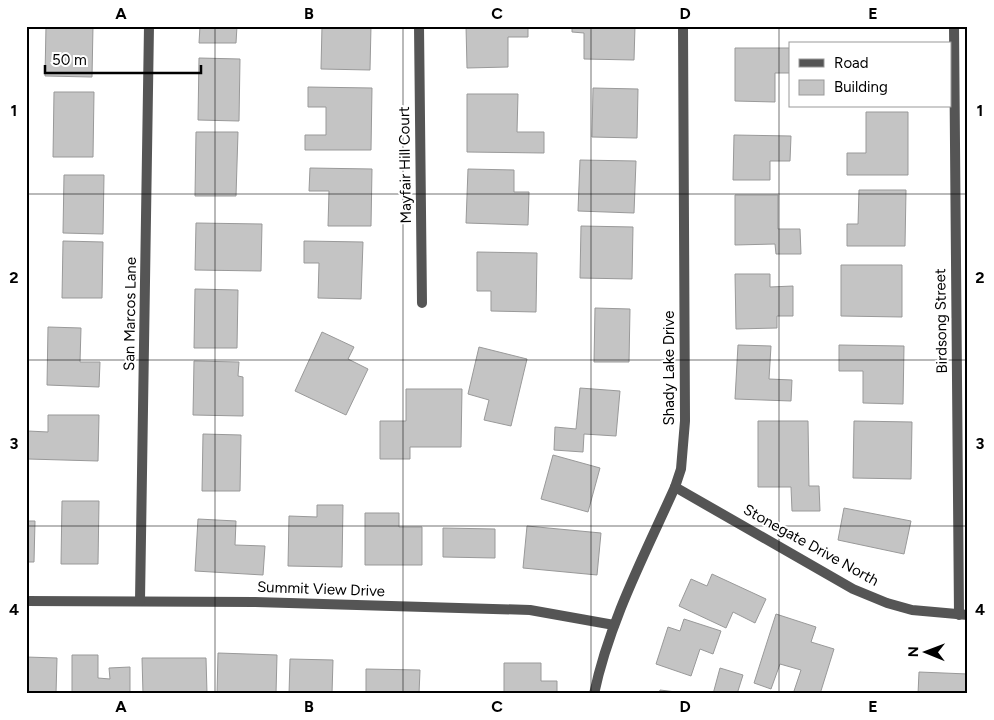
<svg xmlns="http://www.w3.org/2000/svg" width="994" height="720" viewBox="0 0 994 720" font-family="Figtree,sans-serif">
<rect width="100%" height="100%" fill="#fff"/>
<g fill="#c4c4c4" stroke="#999">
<path d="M46,26h47l-1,51 -47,-1z"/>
<path d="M200,26h37l-1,17h-37z"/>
<path d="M322,26h49l-1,44 -49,-1z"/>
<path d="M466,26h62v11h-20v30l-41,1z"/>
<path d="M572,26h63l-1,34 -50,-1v-26l-12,-1z"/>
<path d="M735,48h55v25h-15v29l-40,-1z"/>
<path d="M199,58l41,1 -1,62 -41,-1z"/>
<path d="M308,87l64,1 -1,62h-66v-15h21v-28h-18z"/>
<path d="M593,88l45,1 -1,49 -45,-1z"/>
<path d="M54,92h40l-1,65h-40z"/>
<path d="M467,94h51l-1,38h27v21l-77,-1z"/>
<path d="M866,112h42v63h-61v-22h19z"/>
<path d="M196,132h42l-2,64h-41z"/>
<path d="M734,135l57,1 -1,25h-20v19h-37z"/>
<path d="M580,160l56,1 -2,52 -56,-2z"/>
<path d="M310,168l62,1 -1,57h-43l1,-35h-20z"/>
<path d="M468,169l46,1v22h15l-1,33 -62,-2z"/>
<path d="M64,175h40l-1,59 -40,-1z"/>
<path d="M859,190h47l-1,56h-58v-22h11z"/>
<path d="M735,195h43v34h22l1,25h-25l-1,-10 -40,1z"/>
<path d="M196,223l66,1 -1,47 -66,-1z"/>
<path d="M581,226l52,1 -1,52 -52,-1z"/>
<path d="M63,241l40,1 -1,56h-40z"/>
<path d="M304,241l59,1 -2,57 -43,-1 1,-35h-15z"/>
<path d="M477,252l60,1 -1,59 -45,-1v-20h-14z"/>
<path d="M841,265h61v52l-61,-1z"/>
<path d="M735,274h35v13l23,-1v30h-16v12l-41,1z"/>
<path d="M195,289l43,1 -1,58h-43z"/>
<path d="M595,308l35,1 -1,53h-35z"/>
<path d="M48,327l33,1 -1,34h20l-1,25 -52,-2z"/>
<path d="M322,332l32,15 -6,12 20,10 -22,46 -51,-24z"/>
<path d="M738,345l33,1 -2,33 23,1 -1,21 -56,-2z"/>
<path d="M839,345l65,1 -1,58 -40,-1v-32h-24z"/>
<path d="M479,347l48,12 -16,67 -27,-6 5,-20 -21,-6z"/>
<path d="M194,361l45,1 -1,14 5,1v39l-50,-1z"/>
<path d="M580,388l40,3 -4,45 -32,-2 -1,18 -29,-2 1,-23 21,2z"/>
<path d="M406,389h56l-1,58h-51v12h-30v-38h26z"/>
<path d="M48,415h51l-1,46 -70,-2v-28l20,1z"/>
<path d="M758,421h50l1,65h10l1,25h-28l-1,-24h-33z"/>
<path d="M854,421l58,1 -1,57 -58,-1z"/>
<path d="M203,434l38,1 -1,56h-38z"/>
<path d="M553,455l47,13 -12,44 -47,-13z"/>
<path d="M62,501h37l-1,63h-37z"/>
<path d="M317,505h26l-1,62 -54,-1 1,-50 28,1z"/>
<path d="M844,508l67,13 -7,33 -66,-14z"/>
<path d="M365,513h34v14h23v38h-57z"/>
<path d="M198,519l38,2 -1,24 30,1 -2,29 -68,-4z"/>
<path d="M26,521h9l-1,41h-8z"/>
<path d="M527,526l74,7 -4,42 -74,-7z"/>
<path d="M443,528l52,1v29l-52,-1z"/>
<path d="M712,574l54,25 -11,24 -22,-11 -7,16 -47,-22 12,-27 16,7z"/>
<path d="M776,614l40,13 -5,15 23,7 -14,45h-18l-8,-3 7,-21 -21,-6 -9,25 -17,-6z"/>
<path d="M684,619l37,12 -8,23 -13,-5 -9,27 -35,-12 12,-37 12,4z"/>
<path d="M218,653l59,2 -1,39h-59z"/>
<path d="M72,655h26v23l12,1 -1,-11 21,-1v27h-58z"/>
<path d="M26,657l31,1 -1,36h-30z"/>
<path d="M142,658h64l1,35 -64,1z"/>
<path d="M290,659l43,1 -1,34h-43z"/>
<path d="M504,663h37v18h16v13h-53z"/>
<path d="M720,668l23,7 -6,19h-24z"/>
<path d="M366,669l54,1 -1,24h-53z"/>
<path d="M919,672l49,2v20h-50z"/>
<path d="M660,690l32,4h-33z"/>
</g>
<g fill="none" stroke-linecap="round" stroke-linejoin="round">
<g stroke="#555" stroke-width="10">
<path d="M419,26l3,277"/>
<path d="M954,26l5,589"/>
<path d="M675,487l178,102 34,14 25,7 56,5"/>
<path d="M26,601l229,1 275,8 84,15"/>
<path d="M140,601l9,-575"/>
<path d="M594,694c15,-72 51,-140 81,-207l6,-18 4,-48 -2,-395"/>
</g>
</g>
<path fill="none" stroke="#000" stroke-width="1" stroke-opacity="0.55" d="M215,26v668M403,26v668M591,26v668M779,26v668M26,194h942M26,360h942M26,526h942"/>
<g text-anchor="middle" stroke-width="4" stroke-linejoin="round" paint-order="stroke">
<g font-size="15" fill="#000" stroke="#fff">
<text transform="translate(405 165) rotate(-91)" y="5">Mayfair Hill Court</text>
<text transform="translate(130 314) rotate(-89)" y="5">San Marcos Lane</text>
<text transform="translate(941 321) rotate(-91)" y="5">Birdsong Street</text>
<text transform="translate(669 368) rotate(-90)" y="5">Shady Lake Drive</text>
<text transform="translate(811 545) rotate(29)" y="5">Stonegate Drive North</text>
<text transform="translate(321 589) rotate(2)" y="5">Summit View Drive</text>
</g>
</g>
<rect width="994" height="720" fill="none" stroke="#ffffff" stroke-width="55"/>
<rect x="789" y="42" width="162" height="65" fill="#ffffff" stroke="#999999"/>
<rect x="799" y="59" width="25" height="8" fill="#555555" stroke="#999999"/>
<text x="834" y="68" font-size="15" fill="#000000">Road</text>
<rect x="799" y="80" width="25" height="15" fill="#c4c4c4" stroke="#999999"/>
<text x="834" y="92" font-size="15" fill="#000000">Building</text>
<g transform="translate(926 652) rotate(271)" stroke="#ffffff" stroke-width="4" paint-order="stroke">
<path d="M0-4L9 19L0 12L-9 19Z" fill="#000000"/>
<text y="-8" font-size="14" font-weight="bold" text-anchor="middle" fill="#000000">N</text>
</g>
<path d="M45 65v8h156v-8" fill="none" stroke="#000000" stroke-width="2.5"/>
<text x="52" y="65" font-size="15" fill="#000000" stroke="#ffffff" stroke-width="4" paint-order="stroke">50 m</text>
<rect x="28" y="28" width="938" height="664" fill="none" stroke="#000" stroke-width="2"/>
<g font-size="16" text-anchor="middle" font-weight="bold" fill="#000">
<text x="121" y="19">A</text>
<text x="309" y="19">B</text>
<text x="497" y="19">C</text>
<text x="685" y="19">D</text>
<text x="873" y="19">E</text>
<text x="14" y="116">1</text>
<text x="980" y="116">1</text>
<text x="14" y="283">2</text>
<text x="980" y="283">2</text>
<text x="14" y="449">3</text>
<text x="980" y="449">3</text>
<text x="14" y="615">4</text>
<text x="980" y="615">4</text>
<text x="121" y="712">A</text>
<text x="309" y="712">B</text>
<text x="497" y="712">C</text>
<text x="685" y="712">D</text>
<text x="873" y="712">E</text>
</g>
</svg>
